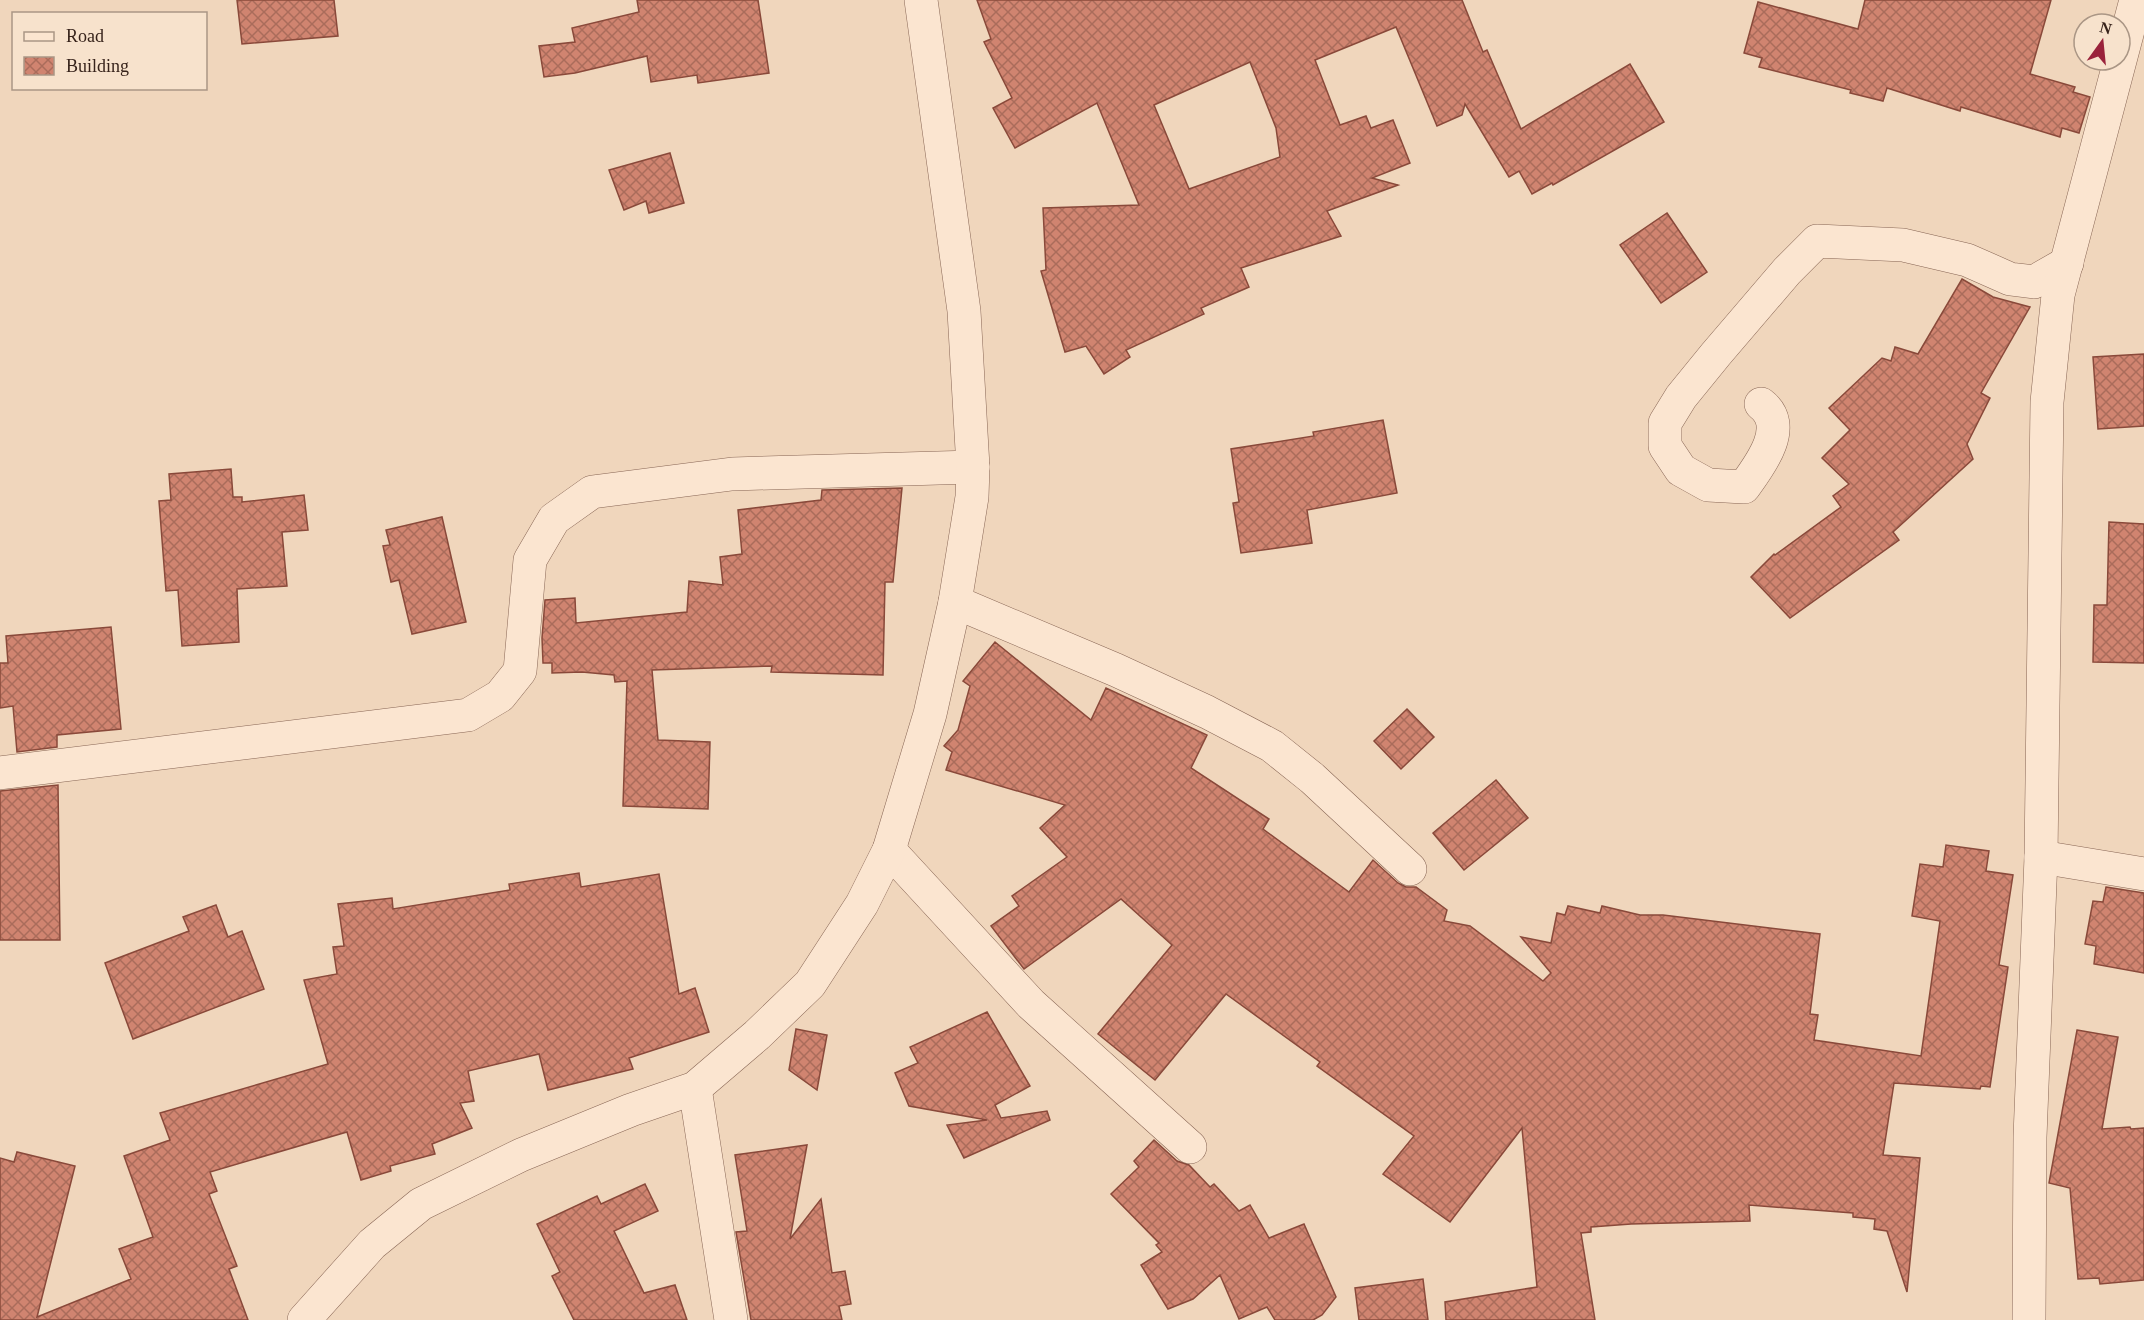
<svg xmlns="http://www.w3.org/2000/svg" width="2144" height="1320" viewBox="0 0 2144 1320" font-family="Georgia,serif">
<defs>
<pattern id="building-cross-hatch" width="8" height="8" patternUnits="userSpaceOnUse" patternTransform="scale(1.5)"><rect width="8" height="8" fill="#d08470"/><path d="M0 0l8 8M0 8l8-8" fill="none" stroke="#aa6c5b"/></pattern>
</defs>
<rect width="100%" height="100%" fill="#f0d6bc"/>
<g fill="url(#building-cross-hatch)" stroke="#89493a" stroke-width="1.5" fill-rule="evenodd">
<path d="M237,0h97l4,36 -96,8z"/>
<path d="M637,0h121l11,73 -71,10 -1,-8 -46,7 -4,-26 -72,17 -31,4 -5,-31 36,-4 -3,-14 67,-16z"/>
<path d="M977,0h485l21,52 4,-2 34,79 109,-65 34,58 -111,63 -1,-2 -20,11 -13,-23 -10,6 -44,-73 -3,11 -25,11 -41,-99 -81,33 25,65 26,-9 5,12 22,-8 17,43 -38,15 26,7 -71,26 14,25 -100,32 8,19 -48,21 3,6 -78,36 4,7 -26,17 -18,-28 -21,6 -24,-81 5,-1 -3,-62 96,-3 -42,-102 -82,45 -22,-40 19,-10 -28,-56 7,-3zM1250,62l26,66 4,29 -91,32 -35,-84z"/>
<path d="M1865,0h186l-21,74 45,13 -2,5 17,5 -11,36 -17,-5 -2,9 -99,-30 -1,4 -73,-23 -4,13 -33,-8 1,-3 -92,-23 3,-9 -18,-5 14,-51 100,27z"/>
<path d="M670,153l14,50 -35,10 -3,-12 -22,9 -15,-40z"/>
<path d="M1667,213l40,59 -46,31 -41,-58z"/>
<path d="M1962,279l31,18 37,10 -49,86 9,5 -23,46 6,15 -80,73 6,8 -109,78 -39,-41 23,-23 1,1 66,-48 -8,-11 16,-12 -27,-26 28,-28 -21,-22 53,-50 9,3 4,-14 23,7z"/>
<path d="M2144,354v72l-46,3 -5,-72z"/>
<path d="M1383,420l14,73 -90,17 5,33 -71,10 -8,-50 6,-1 -8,-53 83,-13 -1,-4z"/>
<path d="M231,469l2,28h9v5l62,-7 4,35 -26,2 5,54 -50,3 2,53 -57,4 -4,-56 -12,1 -7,-90 12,-1 -2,-26z"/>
<path d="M902,488l-9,94h-8l-2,93 -112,-3 1,-6 -120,4 6,70 52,2 -2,67 -85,-3 4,-125 -12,1 -1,-7 -32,-3 -30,1v-10h-9l-1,-25 3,-38 30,-2 1,25 111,-11 2,-31 34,4 -3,-28 22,-3 -4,-44 83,-10 1,-10z"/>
<path d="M442,517l24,105 -54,12 -13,-54 -8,2 -8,-36 7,-1 -4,-15z"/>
<path d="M2109,522l35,2v139l-51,-1 1,-57h13z"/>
<path d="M111,627l10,102 -64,6v12l-40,5 -4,-46 -13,2v-45h8l-2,-27z"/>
<path d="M995,642l96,78 15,-32 101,47 -16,33 78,51 -6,10 86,63 24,-32 25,23 8,4h10l31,23 -3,11 26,5 73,55 8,-8 -30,-36 30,6 6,-30 8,2 3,-9 32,7 2,-7 38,9h23l157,19 -10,80 8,1 -4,25 107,16 19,-135 -28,-5 8,-52 23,3 3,-22 43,6 -3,20 27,4 -14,90 9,2 -18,120 -9,-1 -1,3 -86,-6 -11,72 37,3 -13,134 -20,-61 -13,-2 1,-10 -22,-2v-4l-104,-8 1,16 -119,3 -40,3v5l-10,1 14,87h-149l-1,-18 92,-15 -15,-159 -72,94 -67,-48 31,-38 -97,-70 3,-4 -94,-68 -71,86 -57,-46 74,-89 -51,-46 -97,70 -33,-43 28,-20 -7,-10 55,-39 -27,-29 25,-23 -119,-35 6,-18 -8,-6 14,-16 12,-44 -7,-5z"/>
<path d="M1407,709l27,28 -33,32 -27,-28z"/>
<path d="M1496,780l32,38 -64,52 -31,-37z"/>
<path d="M58,785l2,155h-60v-149z"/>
<path d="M579,873l2,14 78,-13 20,120 16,-6 14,44 -80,26 4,11 -85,21 -9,-36 -71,17 6,30 -14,2 12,25 -40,16 3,10 -45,12 1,5 -30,9 -14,-48 -137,40 7,19 -8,3 28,72 -8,3 19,51h-248v-162l14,4 3,-10 58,14 -38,151 94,-38 -12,-30 34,-12 -29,-81 46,-16 -10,-27 168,-49 -24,-84 33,-6 -4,-27 11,-1 -6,-42 54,-6 1,11 117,-19 -1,-6z"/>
<path d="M2106,887l38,6v80l-50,-9 2,-18 -11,-2 8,-43 10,1z"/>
<path d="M216,905l12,32 14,-6 22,58 -131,50 -28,-76 84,-32 -6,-14z"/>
<path d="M987,1012l43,74 -35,19 6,13 46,-7 3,9 -86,38 -17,-33 40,-5 -78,-14 -14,-33 23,-10 -8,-16z"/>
<path d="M796,1029l31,6 -10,55 -28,-20z"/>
<path d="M2077,1030l41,7 -16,92 28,-2 1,2 13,-1v152l-44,4 -1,-6 -21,1 -8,-91 -21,-5z"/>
<path d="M1154,1140l23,21 12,4 21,22 4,-3 25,27 11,-6 19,33 35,-14 32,73 -14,18 -9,5h-38l-8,-13 -28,12 -19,-44 -27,24 -25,10 -27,-44 21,-13 -6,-7 3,-2 -48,-49 28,-27 -5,-6z"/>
<path d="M807,1145l-17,94 31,-40 11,74 13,-2 6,33 -12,2 3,14h-91l-15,-88 11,-1 -12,-76z"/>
<path d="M645,1184l13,27 -44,20 30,62 31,-8 12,35h-113l-22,-44 8,-4 -23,-48 60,-28 4,8z"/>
<path d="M1423,1279l5,41h-69l-4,-32z"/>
</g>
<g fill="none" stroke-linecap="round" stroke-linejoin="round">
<g stroke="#865" stroke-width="34">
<g id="minor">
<path d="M1761,404c29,22 -1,61 -17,83l-36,-2 -27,-15 -16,-24v-23l16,-26 35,-43 71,-83 30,-30 86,4 64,15 43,19 24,3 33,-19"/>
<path d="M955,602l161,68 91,42 65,34 40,32 98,91"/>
<path d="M0,773l468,-58 32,-19 20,-25 10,-111 24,-41 38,-27 140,-18 241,-7"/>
<path d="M889,850l142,154 159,143"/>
<path d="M2041,857l103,17"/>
<path d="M695,1088l36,232"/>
<path d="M304,1320l68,-76 49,-40 100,-49 110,-45 64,-22 62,-53 53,-51 52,-80 27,-54 41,-136 25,-112 17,-105 1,-30 -9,-156 -43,-311"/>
<path d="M2029,1320l1,-183 11,-280 6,-455 11,-107 78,-295"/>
</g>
</g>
<use href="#minor" stroke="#fbe5d0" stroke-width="33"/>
</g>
<rect x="12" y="12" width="195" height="78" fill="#f7e2cc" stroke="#aa9685" stroke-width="1.5"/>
<rect x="24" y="32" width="30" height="9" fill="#fbe5d0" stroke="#aa9685" stroke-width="1.5"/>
<text x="66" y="42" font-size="18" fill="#37231b">Road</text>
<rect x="24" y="57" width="30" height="18" fill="url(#building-cross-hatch)" stroke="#aa9685" stroke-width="1.5"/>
<text x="66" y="72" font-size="18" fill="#37231b">Building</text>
<g transform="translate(2102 42) rotate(15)"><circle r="28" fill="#f7e2cc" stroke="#aa9685" stroke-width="1.5"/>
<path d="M0-4.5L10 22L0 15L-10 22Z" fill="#9a223b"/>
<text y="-9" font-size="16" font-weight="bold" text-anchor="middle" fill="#37231b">N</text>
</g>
</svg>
